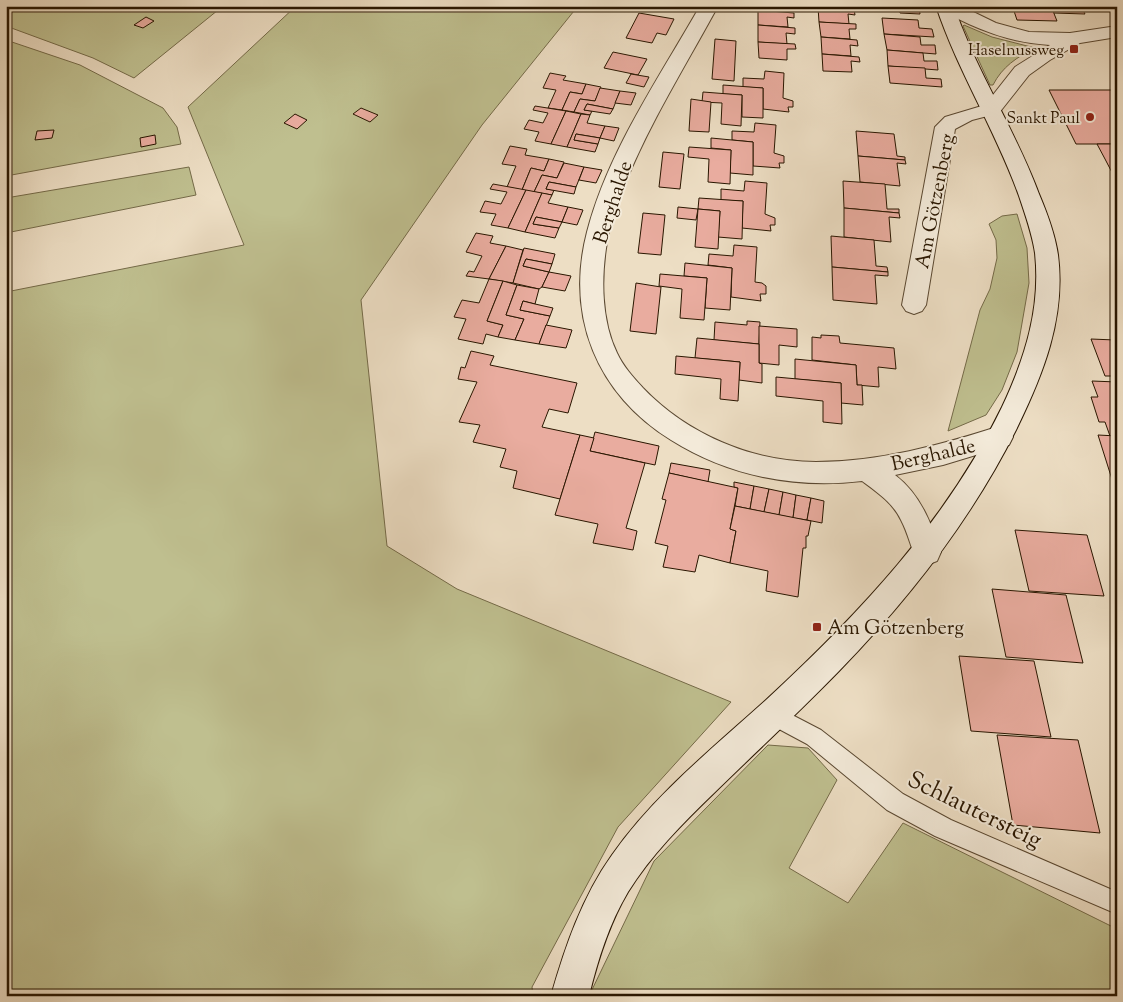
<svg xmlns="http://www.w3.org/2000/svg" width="1123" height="1002" viewBox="0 0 1123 1002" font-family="'Sorts Mill Goudy',serif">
<rect width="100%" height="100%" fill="#eddec4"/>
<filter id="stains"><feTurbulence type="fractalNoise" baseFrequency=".004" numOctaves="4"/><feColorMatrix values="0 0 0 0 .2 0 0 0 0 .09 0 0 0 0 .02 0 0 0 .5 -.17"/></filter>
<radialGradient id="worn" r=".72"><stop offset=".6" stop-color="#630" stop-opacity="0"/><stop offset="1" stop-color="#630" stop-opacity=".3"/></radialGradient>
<g fill="#bfbf8f" stroke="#746a48">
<path d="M6,6h217l-89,72 -41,-20 -87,-32z"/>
<path d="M296,6h282l-96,119 -121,175 26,246 70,43 274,113 -113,125 -86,160 1,9h-527v-704l238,-47 -56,-138z"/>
<path d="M964,25l28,12 43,11c-18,9 -33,19 -42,37h-3l-27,-59z"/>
<path d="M6,40l74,25 83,43 14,19 4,17 -175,32z"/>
<path d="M189,167l7,28 -190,38v-35z"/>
<path d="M1017,214l10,34 2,35 -12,69 -15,38 -16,25 -38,16 32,-121 10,-21 7,-31 -1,-18 -7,-16 13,-8z"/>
<path d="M768,745l40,3 29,32 -48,88 59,35 55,-80 214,106v67h-528l65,-135z"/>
</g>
<g fill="#e9ac9f" stroke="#291600">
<path d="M758,6h29l1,6 -30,-2z"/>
<path d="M899,6h20l1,8 -20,-1z"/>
<path d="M998,6h53l6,15 -40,-1 -3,-9h-14z"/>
<path d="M1051,6h30l4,8 -31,-1z"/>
<path d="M818,7l36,2 1,6 -7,-1 1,10 -30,-2z"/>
<path d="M758,10l36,3v5l-7,-1 1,10 -30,-2z"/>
<path d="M639,13l35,6 -8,16 -9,-2 -5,10 -26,-5z"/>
<path d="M146,17l8,4 -11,7 -9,-3z"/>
<path d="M882,18l36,2 1,8 13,1 2,8 -50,-3z"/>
<path d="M819,22l37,2v5h-7l1,10 -29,-2z"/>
<path d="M758,25l37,3v6l-9,-1 1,11 -29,-2z"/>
<path d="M884,34l36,3 1,8h14l1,9 -49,-4z"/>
<path d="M821,37l36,3 1,6 -8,-1 1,11 -29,-2z"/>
<path d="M715,39l21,2 -2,40 -22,-2z"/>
<path d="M758,42l37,2 1,5h-9v11l-28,-2z"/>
<path d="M887,50l36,3 1,8h13l1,9 -50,-4z"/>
<path d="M613,52l34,7 -9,16 -34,-7z"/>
<path d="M822,54l37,3 1,5 -9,-1 1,11 -29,-1z"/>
<path d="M888,66l37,2 1,10 15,1 1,8 -52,-4z"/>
<path d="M765,71l19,2 -1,25 10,3v6h-5l1,5 -26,-3v-21l-20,-1v-9l21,1z"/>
<path d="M550,73l16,3 -3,4 23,4 -4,10 -12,-2 -8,18 -14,-2 8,-18 -13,-2z"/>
<path d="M631,74l18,3 -5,10 -18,-4z"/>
<path d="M586,84l15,3 -6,14 -15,-2 -6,13 -12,-2 8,-18 12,2z"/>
<path d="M723,85l40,3v30l-21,-1v-22l-19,-1z"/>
<path d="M600,88l20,3 -7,18 -26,-5 -3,6 8,1 -2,4 -16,-3 6,-13 15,2z"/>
<path d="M1049,90h68v54h-41z"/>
<path d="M620,91l16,2 -5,12 -16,-2z"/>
<path d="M703,92l39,3 -1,31 -20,-2 1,-21 -20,-1z"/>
<path d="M691,99l20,3 -2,30 -20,-1z"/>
<path d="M587,104l26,5 -3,5 -26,-4z"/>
<path d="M535,106l31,5 -15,33 -16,-3 4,-9 -15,-3 5,-9 14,3 5,-10 -15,-3z"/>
<path d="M361,108l17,7 -8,7 -17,-8z"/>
<path d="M566,111l15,3 -14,33 -16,-3z"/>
<path d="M295,114l12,6 -10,9 -13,-6z"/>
<path d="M581,114l9,1 -3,8 18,3 -5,12 -24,-4 -2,6 24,4 -3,8 -28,-5z"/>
<path d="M755,123l21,2 -2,28 10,3v7h-5l1,5 -27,-2v-24l-21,-2v-9l22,1z"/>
<path d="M605,126l14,2 -5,13 -14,-3z"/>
<path d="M54,130l-2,8 -17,2 2,-9z"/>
<path d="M856,131l38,3 3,22 8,1v3l-47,-4z"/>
<path d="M576,134l24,4 -2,6 -24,-4z"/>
<path d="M155,135l1,9 -15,3 -1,-9z"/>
<path d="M711,138l42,4v33l-23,-2 1,-23 -20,-2z"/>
<path d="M1097,144h20v38l-12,-23z"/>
<path d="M510,146l17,3 -2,6 24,4 -5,12 -13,-3 -9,22 -15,-3 9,-21 -14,-2z"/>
<path d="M689,147l42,3 -1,34 -22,-2 1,-23 -21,-2z"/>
<path d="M663,152l21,2 -4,35 -21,-2z"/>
<path d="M858,156l47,4 1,4 -9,-1 3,23 -40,-4z"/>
<path d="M549,159l15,3 -7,16 -15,-3 -8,17 -12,-2 9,-22 13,3z"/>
<path d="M564,163l20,4 -8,20 -27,-5 -3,7 8,1 -2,5 -18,-3 8,-17 15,3z"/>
<path d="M584,167l18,3 -6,13 -17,-3z"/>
<path d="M745,181l22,2 -2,31 10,4v7h-5l1,6 -29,-3 1,-27 -22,-1v-11l23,2z"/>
<path d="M843,181l42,3 2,25h12v4l-55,-5z"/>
<path d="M549,182l27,5 -2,7 -28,-5z"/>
<path d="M493,184l33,6 -18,38 -17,-3 5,-11 -16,-2 5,-11 16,3 6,-12 -17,-3z"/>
<path d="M526,190l16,3 -17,39 -17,-4z"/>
<path d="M542,193l10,2 -4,8 20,4 -6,15 -26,-5 -3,7 26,4 -4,10 -30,-6z"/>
<path d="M699,198l44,3 -1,38 -24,-2 2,-26 -22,-2z"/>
<path d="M568,207l15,3 -6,15 -15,-3z"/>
<path d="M678,207l20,2 -2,11 -19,-2z"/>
<path d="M844,208l55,5 1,5 -11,-1 2,25 -47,-5z"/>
<path d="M698,209l22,2 -2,38 -23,-2z"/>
<path d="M643,213l22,2 -4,40 -23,-2z"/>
<path d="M536,217l26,5 -3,6 -26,-4z"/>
<path d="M476,233l17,3 -3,7 16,3 -17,33 -23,-3 3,-5 5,1 8,-16 -16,-4z"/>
<path d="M831,236l43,4 2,26 11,1 1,5 -56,-5z"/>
<path d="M734,245l23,2 -2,35 7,1 4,3v8h-6l1,7 -30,-4 1,-29 -24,-3 1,-11 24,2z"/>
<path d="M506,246l17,4 -10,33 -24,-4z"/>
<path d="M524,248l31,6 -3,10 -26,-5 -3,7 26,6 -7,15 -3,2 -26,-6z"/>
<path d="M526,259l26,5 -3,8 -26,-6z"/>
<path d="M685,263l47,5 -2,42 -25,-2 2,-30 -23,-2z"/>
<path d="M832,267l56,5v4l-13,-1 2,29 -44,-4z"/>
<path d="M549,272l22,4 -6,15 -23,-4z"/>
<path d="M660,274l47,4 -3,42 -24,-2 2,-29 -23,-3z"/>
<path d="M489,279l14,2 -16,40 16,4 -5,12 -12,-3 -3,10 -25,-5 8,-20 -12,-2 8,-17 17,3z"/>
<path d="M503,281l14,4 -11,30 18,4 -9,21 -17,-3 5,-12 -16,-4z"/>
<path d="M636,283l25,4 -5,47 -26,-3z"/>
<path d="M517,285l22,4 -4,15 -12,-3 -3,9 30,6 -11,28 -24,-4 9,-21 -18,-4z"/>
<path d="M523,301l12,3 18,4 -3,8 -30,-6z"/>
<path d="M747,321l13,1 -1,22 -45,-4 1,-18 32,3z"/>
<path d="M546,325l26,5 -6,18 -27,-4z"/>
<path d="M759,326l38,3v18l-18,-2v20l-20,-2z"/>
<path d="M821,335l18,1 1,7 54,5 2,21 -18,-2 1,20 -22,-2 -1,-20 -44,-5v-23l9,1z"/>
<path d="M697,338l62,6v19l3,1v19l-23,-3 1,-18 -45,-4z"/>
<path d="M1091,339l24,1 2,36h-12z"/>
<path d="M471,351l23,5 -4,9 87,18 -9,30 -19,-4 -7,18 38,8 -20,64 -47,-11 4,-17 -17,-4 6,-18 -33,-7 7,-17 -21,-3 18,-40 -19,-3 3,-12 4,1z"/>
<path d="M676,356l64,6 -2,39 -18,-2 1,-20 -46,-5z"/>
<path d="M795,359l61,6 1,20h5l1,20 -22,-2v-20l-46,-4z"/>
<path d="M776,377l65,6 1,41 -19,-2v-21l-47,-5z"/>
<path d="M1092,381l25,1v54h-7l-5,-14h-6l-8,-25h7z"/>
<path d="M595,432l64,14 -4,19 -65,-14z"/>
<path d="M580,435l14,3 -4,13 55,12 -19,65 11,3 -4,19 -40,-7 5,-19 -43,-9z"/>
<path d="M1098,435l19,1v56h-1z"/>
<path d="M671,463l39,7 -2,12 -39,-9z"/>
<path d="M669,473l69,15 -8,41 6,2 -6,32 -31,-8 -4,17 -32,-5 5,-21 -13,-3 11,-43 -4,-1z"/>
<path d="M734,482l20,4 -4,23 -15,-3 3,-18 -4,-1z"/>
<path d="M754,486l15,3 -5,23 -14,-3z"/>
<path d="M769,489l14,3 -4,23 -15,-3z"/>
<path d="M783,492l13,3 -3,23 -14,-3z"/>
<path d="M796,495l15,3 -4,22 -14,-2z"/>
<path d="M811,498l13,3 -2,22 -15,-3z"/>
<path d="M735,506l76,15 -3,15h-2v12h-3l-5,49 -32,-6 2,-20 -38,-8 6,-32 -6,-2z"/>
<path d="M1015,530l72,5 17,61 -75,-5z"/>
<path d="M992,589l74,6 17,68 -77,-6z"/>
<path d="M959,656l75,5 17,76 -80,-6z"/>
<path d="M997,735l81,5 22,93 -87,-8z"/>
</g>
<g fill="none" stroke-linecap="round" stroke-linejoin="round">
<g stroke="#5a4831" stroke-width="2">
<path id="lane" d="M771,704l50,26 82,64 48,26 166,72v22l-182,-78 -48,-26 -80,-66 -43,-23 -3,-7 3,-7z"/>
</g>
<g stroke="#5a4831" stroke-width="2">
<g id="street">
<path d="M700,6h18c-32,59 -68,116 -93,178 -7,19 -15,38 -18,58 -6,35 -6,78 10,111 6,13 16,24 26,35 44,46 109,74 173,74 62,0 125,-17 184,-36l9,3 4,8 -4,8 -66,20 -48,10c26,20 36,48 46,77l-4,9 -10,4 -10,-4c-6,-13 -9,-28 -16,-41 -8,-17 -24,-28 -39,-39 -67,8 -134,-5 -191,-41 -74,-46 -106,-123 -84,-208 21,-81 72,-154 113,-226z"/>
<path d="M938,6h23l35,17 33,9 41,1 47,-7v11l-37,6 -30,17 -21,15 -30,38 -27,7 -17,9 -29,176 -4,6 -8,3 -8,-3 -4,-6 33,-178 10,-10 40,-12 30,-38 35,-22c-40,-2 -74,-16 -109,-35z"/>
</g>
</g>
<g stroke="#291600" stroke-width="2">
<path id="secondary" d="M936,6h18c22,65 61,123 85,188 8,19 16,40 19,61 8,63 -15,120 -42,175 -45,90 -107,169 -177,241 -41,42 -84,82 -126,123 -31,30 -62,61 -85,98 -19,32 -30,67 -39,104h-38c14,-49 31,-99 61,-141 41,-59 101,-107 154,-155 92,-85 181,-179 236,-293 23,-49 39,-99 33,-154 -3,-20 -10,-39 -16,-57 -23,-65 -61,-124 -83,-190z"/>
</g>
<use href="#lane" fill="#f3ead9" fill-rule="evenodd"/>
<use href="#street" fill="#f3ead9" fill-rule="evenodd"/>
<use href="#secondary" fill="#f3ead9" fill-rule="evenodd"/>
</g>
<g fill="#8f2418" stroke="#f3ead9" stroke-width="2">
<rect x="1069" y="44" width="10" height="10" rx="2.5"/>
<circle cx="1090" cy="117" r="5"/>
<rect x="812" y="622" width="10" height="10" rx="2.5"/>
</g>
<g text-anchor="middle" stroke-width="4" stroke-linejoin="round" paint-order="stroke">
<g font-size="16" fill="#291600" stroke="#f3ead9" text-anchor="end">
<text x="1064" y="55">Haselnussweg</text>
<text x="1080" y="123">Sankt Paul</text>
</g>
<g font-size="20" fill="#291600" stroke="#f3ead9">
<text transform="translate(934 201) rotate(-79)" y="7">Am Götzenberg</text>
<text transform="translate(612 202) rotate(-72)" y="7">Berghalde</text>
<text transform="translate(933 454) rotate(-13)" y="7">Berghalde</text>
</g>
<g font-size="20" fill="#291600" stroke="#f3ead9" text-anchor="start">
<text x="827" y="634">Am Götzenberg</text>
</g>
<g font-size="24" fill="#291600" stroke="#f3ead9">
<text transform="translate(975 809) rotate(26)" y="8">Schlautersteig</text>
</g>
</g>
<rect width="1123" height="1002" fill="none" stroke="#eddec4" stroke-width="25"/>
<rect x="8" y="8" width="1108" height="987" fill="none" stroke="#291600" stroke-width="2.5"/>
<rect x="12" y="12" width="1098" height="977" fill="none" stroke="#291600"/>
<rect width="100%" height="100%" filter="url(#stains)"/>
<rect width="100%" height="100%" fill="url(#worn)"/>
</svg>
